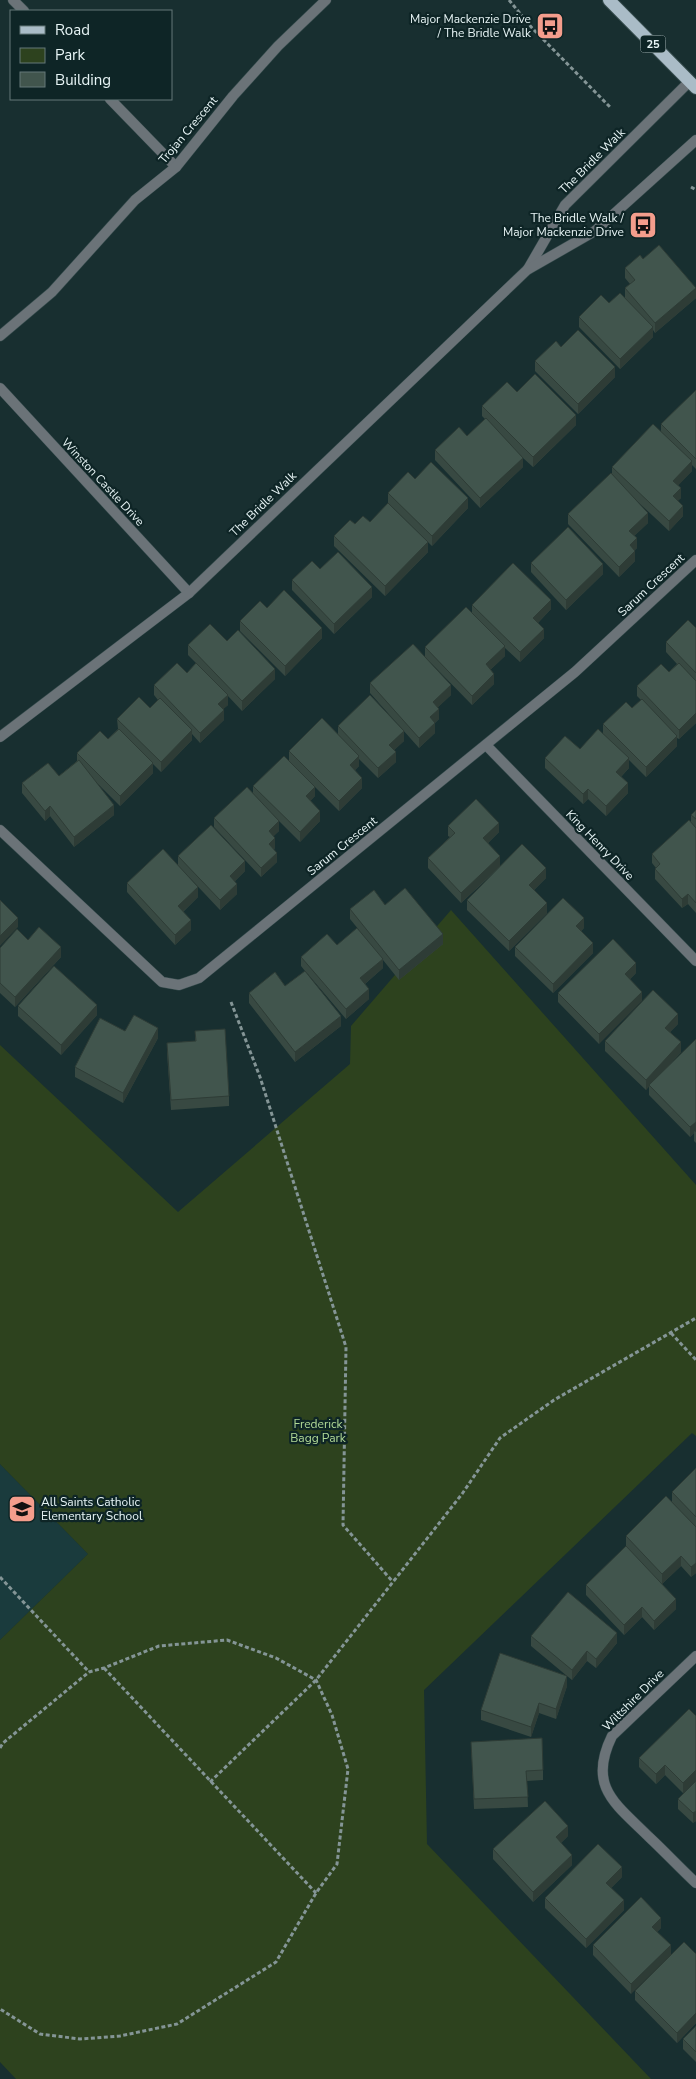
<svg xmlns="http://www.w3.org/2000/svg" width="696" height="2079" viewBox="0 0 696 2079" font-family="'Nunito Sans',sans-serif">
<rect width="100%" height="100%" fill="#182f30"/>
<path fill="#1a3b3d" d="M0,1464l88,90 -88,86z"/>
<path fill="#2d421e" d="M451,910l245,275v251l-4,-3 -268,257 3,154 224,235h-635l-16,-17v-422l88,-86 -88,-90v-419l178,167 172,-148 1,-38z"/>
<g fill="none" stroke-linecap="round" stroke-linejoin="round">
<g stroke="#354b4c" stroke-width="11">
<g id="minor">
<path d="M13,0l11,11"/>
<path d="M110,99l66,68"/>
<path d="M0,336l52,-44 83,-92 41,-33 57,-71 45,-50 48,-46"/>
<path d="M0,388l189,205"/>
<path d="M486,745l210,216"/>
<path d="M0,830l162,152 17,3 20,-7 376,-306 121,-112"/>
<path d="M696,1656l-84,80c-25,51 4,68 37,101 16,15 31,31 47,46"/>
</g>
</g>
<g stroke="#354b4c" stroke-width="11">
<g id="tertiary">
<path d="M528,269l37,-64 125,-124"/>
<path d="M0,737l189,-144 338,-323 68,-39 101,-91"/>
</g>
</g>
<g stroke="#354b4c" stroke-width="14">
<path id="primary" d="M609,0l87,88"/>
</g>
<g stroke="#849596" stroke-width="3" stroke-dasharray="4 2.5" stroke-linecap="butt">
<path d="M509,0l23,28 79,80"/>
<path d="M691,187l5,3"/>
<path d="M231,1002l29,75 86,270 -3,178 50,57"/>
<path d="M671,1333l25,27"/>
<path d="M0,1577l89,95"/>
<path d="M104,1668l212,225"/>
<path d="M0,1748l3,-5 86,-71 15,-4 55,-22 68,-6 49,18 40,22 16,35 16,54 -11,95 -21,29 -40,69 -99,62 -57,12 -40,3 -40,-5 -40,-25"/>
<path d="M210,1782l106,-102 146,-186 38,-56 54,-38 142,-82"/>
</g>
<use href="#minor" stroke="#6b7378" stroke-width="10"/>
<use href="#tertiary" stroke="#6b7378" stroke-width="10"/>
<use href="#primary" stroke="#aabcc7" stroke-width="12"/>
</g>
<g fill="#384942">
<path d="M643,259l53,39 -41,35 -2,-3v7l-33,32 -41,-42v-10l30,-14 16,-5v-10l5,-4 -5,-6v-10z"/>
<path d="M561,347l54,30 -37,37 -43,-43v-10z"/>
<path d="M696,390v79l-4,-4v6l-14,14 3,13 -4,3 6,15 -14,15 -33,-31 12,23 -14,13 3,12 -2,2v11l-16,16 -51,-53v-10l44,-40v-7l49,-35v-8z"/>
<path d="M517,392l59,33 -43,42 -10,-9v9l-43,41 -45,-48v-10l32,-14 18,-17 -3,-3v-10z"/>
<path d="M415,479l53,29 -36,38 -44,-43v-10z"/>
<path d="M370,522l58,30 -43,44 -51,-50v-10l21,-12z"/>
<path d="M531,563l72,11 -37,36 -35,-38z"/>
<path d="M320,569l52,28 -38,37 -42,-44v-10z"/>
<path d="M472,605l79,4 -13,14 6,15 -24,24 -15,-14v8l-15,14 4,14 -22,21 -43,-44 22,34 -13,12 1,12 -4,4v10l-16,15 -49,-55v-10l55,-26v-10l47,-34z"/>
<path d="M267,608l55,30 -37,38 -45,-45v-10z"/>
<path d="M696,628v95l-17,16 -2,-1v8l-31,31 -17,-17v8l-8,9 7,16 -22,23 -18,-17 -5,5 -38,-36v-10l35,-9 23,-15v-10l29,-16 9,-8 -4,-4v-10l32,-14 8,-8 -11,-12v-10z"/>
<path d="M227,641l48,38 -33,32 -14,-15v9l-5,4 1,11 -24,23 -8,-9v6l-31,32 -8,-8v9l-33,33 -24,-24 18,33 -40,32 -24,-31 -5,5 -23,-28v-10l37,-7 18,-15v-8l31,-14 10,-10 -1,-10 33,-11 8,-8 -4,-5v-10l33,-12 9,-10 -8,-8v-10z"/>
<path d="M338,726l66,15 -10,9 2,12 -18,16 -19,-19v7l-4,4 7,18 -23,23 -24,-24v9l-5,5 10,20 -20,21 -21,-21v10l-6,5 2,12 -1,1 3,13 -16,15 -47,-50v-9l39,-24v-8l36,-25v-10l49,-17z"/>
<path d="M696,810v103l-8,-9 -6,4 -27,-29v-10l1,-1 -4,-5v-9l39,-31v-8z"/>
<path d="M448,826l51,6 -11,11 12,23 46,12 -12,12 13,23 -38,38 -42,-41v-10l32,-32 -38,35 -33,-35v-10l22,-21 -2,-1z"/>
<path d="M178,856l67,15 -10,10 2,13 -17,16 -32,-34 10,21 -15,15 8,18 -16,15 -48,-53v-9l51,-17z"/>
<path d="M385,905l58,39 -44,36 -16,-20v8l-18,16 4,15 -23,20 -40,-47 35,54 -46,36 -46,-59v-10l36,-7 20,-15 -4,-5v-9l36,-12 22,-15 -9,-11v-10z"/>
<path d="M584,928l-3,3 12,22 -40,40 -38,-37v-9z"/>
<path d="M0,948l61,9 -46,50 -15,-14z"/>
<path d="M636,973l-6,6 -31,65 -41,-42v-9z"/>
<path d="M18,1006l79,9 -36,40 -43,-39z"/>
<path d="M678,1024l-8,8 11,20 -17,19 32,-32v104l-2,-2v-8l-4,4 -41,-42v-9l-3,4 -41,-39v-10z"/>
<path d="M125,1031l33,7 -35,65 -48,-26v-10z"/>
<path d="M195,1031l34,65v10l-58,4 -4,-57v-10l28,-2z"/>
<path d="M696,1468v105l-5,4 -10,-11 -19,18 14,25 -22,21 -12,-13 -18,18 -38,-40v-10l40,-38v-11l46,-34v-10z"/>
<path d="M531,1636l86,7 -21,25 -9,-7 -15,19 -5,-4v10l-11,33 -17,-6 -8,24 -50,-17v-10l86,-34 -36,-30z"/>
<path d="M696,1716v64l-13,13 -18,-18 -9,9 -17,-17v-9z"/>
<path d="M471,1742l72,28v10l-16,1 1,26 -54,2z"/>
<path d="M696,1781v40l-3,2 -15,-14v-10z"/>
<path d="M568,1836l-7,7 11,22 -39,37 -40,-43v-10z"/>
<path d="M622,1877l-11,11 13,22 -38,38 -41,-40v-10z"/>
<path d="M661,1928l-4,4 -26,62 -38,-39v-10z"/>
<path d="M696,1954v69l-19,20 -42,-43v-9z"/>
<path d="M696,2026v36l-13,-13v-10z"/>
</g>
<g fill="#2e3c36">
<path d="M696,288v10l-41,35v-10z"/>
<path d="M653,327v10l-33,32v-10z"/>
<path d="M615,367v10l-37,37v-10z"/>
<path d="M576,415v10l-43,42v-10z"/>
<path d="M523,458v9l-43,41v-10z"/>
<path d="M692,461v10l-19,20v-10z"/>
<path d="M681,488v10l-8,8v-10z"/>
<path d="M468,498v10l-36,38v-10z"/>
<path d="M683,506v10l-14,15v-10z"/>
<path d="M648,513v10l-19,18v-10z"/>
<path d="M637,538v10l-7,6v-9z"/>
<path d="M428,542v10l-43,44v-10z"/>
<path d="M635,551v10l-16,16v-10z"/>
<path d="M603,564v10l-37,36v-10z"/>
<path d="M372,587v10l-38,37v-10z"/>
<path d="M551,600v9l-18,19v-10z"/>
<path d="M322,628v10l-37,38v-10z"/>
<path d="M544,629v9l-24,24v-10z"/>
<path d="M505,646v10l-19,18v-10z"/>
<path d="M275,669v10l-33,32v-10z"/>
<path d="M494,674v10l-22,21v-9z"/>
<path d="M451,685v10l-18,17v-10z"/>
<path d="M228,695v10l-10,9v-10z"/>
<path d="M439,709v10l-9,8v-10z"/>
<path d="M224,710v10l-24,23v-10z"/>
<path d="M696,713v10l-17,16v-9z"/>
<path d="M435,723v10l-16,15v-10z"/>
<path d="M192,730v10l-31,32v-10z"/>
<path d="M404,731v10l-15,14v-10z"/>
<path d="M677,736v10l-31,31v-10z"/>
<path d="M396,752v10l-18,16v-10z"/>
<path d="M359,756v10l-9,9v-10z"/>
<path d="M629,758v10l-13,14v-10z"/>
<path d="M153,763v10l-33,33v-10z"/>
<path d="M362,778v10l-23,23v-10z"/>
<path d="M628,783v10l-22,23v-10z"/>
<path d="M315,787v9l-9,10v-10z"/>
<path d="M588,789v10l-5,5v-10z"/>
<path d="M114,805v10l-40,32v-10z"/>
<path d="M50,806v10l-5,5v-10z"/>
<path d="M320,811v10l-20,21v-10z"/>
<path d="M279,821v10l-10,10v-10z"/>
<path d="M499,823v9l-16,16v-10z"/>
<path d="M275,838v10l-6,6v-10z"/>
<path d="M277,853v9l-16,15v-9z"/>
<path d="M500,856v10l-39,37v-10z"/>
<path d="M245,861v10l-15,15v-10z"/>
<path d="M546,868v10l-17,17v-10z"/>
<path d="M237,884v10l-17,16v-10z"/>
<path d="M198,887v10l-20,19v-10z"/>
<path d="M688,894v10l-6,4v-9z"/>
<path d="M547,903v10l-38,38v-10z"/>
<path d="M18,918v9l-18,19v-10z"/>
<path d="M584,918v10l-8,8v-10z"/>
<path d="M191,920v10l-16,15v-10z"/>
<path d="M443,934v10l-44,36v-10z"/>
<path d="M593,943v10l-40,40v-9z"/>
<path d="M61,947v10l-46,50v-10z"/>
<path d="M383,959v9l-23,20v-10z"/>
<path d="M636,963v10l-11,11v-10z"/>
<path d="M369,989v10l-23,20v-10z"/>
<path d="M642,992v9l-43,43v-10z"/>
<path d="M97,1005v10l-36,40v-10z"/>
<path d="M678,1014v10l-13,13v-9z"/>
<path d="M341,1016v10l-46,36v-10z"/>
<path d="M158,1028v10l-35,65v-10z"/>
<path d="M681,1042v10l-35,38v-10z"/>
<path d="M696,1122v10l-2,-1v2l-4,4v-10z"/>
<path d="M681,1556v10l-19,18v-10z"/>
<path d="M696,1563v10l-5,4v-10z"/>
<path d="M676,1599v10l-22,21v-9z"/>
<path d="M642,1607v10l-18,18v-10z"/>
<path d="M617,1633v10l-21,25v-9z"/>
<path d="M587,1651v10l-15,19v-10z"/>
<path d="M567,1676v10l-11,33v-10z"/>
<path d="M539,1703v10l-8,24v-10z"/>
<path d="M665,1765v10l-9,9v-10z"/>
<path d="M696,1770v10l-13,13v-10z"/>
<path d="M696,1811v10l-3,2v-10z"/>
<path d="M568,1826v10l-12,11v-10z"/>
<path d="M572,1855v10l-39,37v-10z"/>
<path d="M622,1867v10l-16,16v-10z"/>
<path d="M624,1900v10l-38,38v-9z"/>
<path d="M661,1918v10l-9,9v-10z"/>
<path d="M671,1945v10l-40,39v-10z"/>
<path d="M696,2013v10l-19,20v-10z"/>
</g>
<g fill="#41554d" stroke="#2e3c36">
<path d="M659,245l37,43 -41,35 -30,-35 10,-8 -10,-12 15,-13 3,4z"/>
<path d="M620,293l33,34 -33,32 -41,-42 22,-22 8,8z"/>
<path d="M578,330l37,37 -37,37 -43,-43 21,-20 5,6z"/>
<path d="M535,374l41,41 -43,42 -51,-51 25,-24 10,10z"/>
<path d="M696,390v69l-35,-35z"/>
<path d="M486,418l37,40 -43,40 -45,-48 24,-23 8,9z"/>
<path d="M653,424l39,37 -19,20 8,7 -8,8 10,10 -14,15 -57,-54z"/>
<path d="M431,462l37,36 -36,38 -44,-43 20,-21 7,7z"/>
<path d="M611,473l37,40 -19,18 8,7 -7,7 5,6 -16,16 -51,-53z"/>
<path d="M388,503l40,39 -43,44 -51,-50 16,-16 5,4 8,-8 7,6z"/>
<path d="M568,527l35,37 -37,36 -35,-37z"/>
<path d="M338,552l34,35 -38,37 -42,-44 20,-19 8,8z"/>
<path d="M513,563l38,37 -18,18 11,11 -24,23 -48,-47z"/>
<path d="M284,590l38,38 -37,38 -45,-45 20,-20 7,7z"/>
<path d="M466,607l39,39 -19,18 8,10 -22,22 -47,-49z"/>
<path d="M688,620l8,8v45l-30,-31z"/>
<path d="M210,624l17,17 11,-11 37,39 -33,32 -54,-56z"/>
<path d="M413,644l38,41 -18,17 6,7 -9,8 5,6 -16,15 -49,-55z"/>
<path d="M177,663l10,10 9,-10 32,32 -10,9 6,6 -24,23 -46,-48z"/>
<path d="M679,663l17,18v32l-17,17 -42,-44 24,-22 8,8z"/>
<path d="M370,695l34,36 -15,14 7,7 -18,16 -40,-42z"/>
<path d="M139,697l11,11 10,-10 32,32 -31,32 -44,-43z"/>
<path d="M642,699l35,37 -31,31 -43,-43 23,-22 6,6z"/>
<path d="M322,718l37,38 -9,9 12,13 -23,23 -50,-50z"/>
<path d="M119,729l34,34 -33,33 -43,-43 23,-22 8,8z"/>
<path d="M598,729l31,29 -13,14 12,11 -22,23 -18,-17 -5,5 -38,-36 20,-22 15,13z"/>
<path d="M284,756l31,31 -9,9 14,15 -20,21 -47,-46z"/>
<path d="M79,760l35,45 -40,32 -24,-31 -5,5 -23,-28 26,-20 11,13z"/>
<path d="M247,787l32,34 -10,10 6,7 -6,6 8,9 -16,15 -47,-50z"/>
<path d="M476,799l23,24 -16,15 17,18 -39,37 -33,-35 27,-25 -7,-7z"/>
<path d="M696,810v9l-5,-4z"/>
<path d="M689,820l7,8v75l-8,-9 -6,5 -27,-30 5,-5 -8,-10z"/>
<path d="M211,825l34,36 -15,15 7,8 -17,16 -42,-44z"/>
<path d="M522,844l24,24 -17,17 18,18 -38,38 -42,-41z"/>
<path d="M163,849l35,38 -20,19 13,14 -16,15 -48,-52z"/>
<path d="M405,888l38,46 -44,36 -49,-61 24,-19 11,15z"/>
<path d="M563,898l21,20 -8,8 17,17 -40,41 -38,-37z"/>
<path d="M0,900l18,18 -18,18z"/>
<path d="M39,927l22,20 -46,50 -15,-14v-35l17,-19 11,11z"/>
<path d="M357,928l26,31 -23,19 9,11 -23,20 -45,-52 26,-23 10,11z"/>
<path d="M613,939l23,24 -11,11 17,18 -43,42 -41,-41z"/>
<path d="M54,966l43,39 -36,40 -43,-39z"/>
<path d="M305,971l36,45 -46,36 -46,-59 26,-21 10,14z"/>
<path d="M653,990l25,24 -13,14 16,14 -35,38 -41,-39z"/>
<path d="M134,1015l24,13 -35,65 -48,-26 25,-49 25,13z"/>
<path d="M225,1029l4,67 -58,4 -4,-57 29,-2 -1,-10z"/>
<path d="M696,1039v83l-6,5 -41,-42z"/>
<path d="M696,1468v49l-24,-25z"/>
<path d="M666,1496l30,31v36l-5,4 -10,-11 -19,18 -36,-38z"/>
<path d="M626,1546l50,53 -22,22 -12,-14 -18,18 -38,-40z"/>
<path d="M568,1592l49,41 -21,26 -9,-8 -15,19 -41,-34z"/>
<path d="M500,1653l67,23 -11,33 -17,-6 -8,24 -50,-17z"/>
<path d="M689,1709l7,7v54l-13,13 -18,-18 -9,9 -17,-16z"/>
<path d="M542,1738l1,32 -17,1 2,26 -54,2 -3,-57z"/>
<path d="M696,1781v30l-3,2 -15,-14z"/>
<path d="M545,1801l23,25 -12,11 16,18 -39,37 -40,-43z"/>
<path d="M598,1844l24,23 -16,16 18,17 -38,39 -41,-41z"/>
<path d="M641,1897l20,21 -9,9 19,18 -40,39 -38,-39z"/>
<path d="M684,1942l12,12v59l-19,20 -42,-42z"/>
<path d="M696,2026v26l-13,-13z"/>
</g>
<defs>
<g id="bus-square" transform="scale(1.4375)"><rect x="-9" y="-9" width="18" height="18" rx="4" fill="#f49d8c" stroke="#0e2526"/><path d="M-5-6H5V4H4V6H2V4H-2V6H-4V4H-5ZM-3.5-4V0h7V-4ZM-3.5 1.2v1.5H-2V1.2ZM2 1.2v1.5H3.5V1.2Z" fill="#111"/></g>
<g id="school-square" transform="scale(1.4375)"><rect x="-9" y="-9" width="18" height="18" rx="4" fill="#f49d8c" stroke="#0e2526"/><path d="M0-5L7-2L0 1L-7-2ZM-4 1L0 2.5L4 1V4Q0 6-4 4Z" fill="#111"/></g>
</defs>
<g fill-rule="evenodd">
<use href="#bus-square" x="550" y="26"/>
<use href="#bus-square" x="643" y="225"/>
<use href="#school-square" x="22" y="1509"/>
</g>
<g text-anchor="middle" stroke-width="4.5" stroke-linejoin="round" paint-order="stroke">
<rect fill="#0e2526" stroke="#a6b6b7" stroke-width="1" x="640.5" y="35.5" width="25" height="17" rx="4"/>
<g font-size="11" font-weight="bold" fill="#e7f4f5">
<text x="653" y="48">25</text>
</g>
<g font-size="12" fill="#e7f4f5" stroke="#0e2526" text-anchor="end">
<text x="531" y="23">Major Mackenzie Drive<tspan x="531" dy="14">/ The Bridle Walk</tspan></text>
<text x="624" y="222">The Bridle Walk /<tspan x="624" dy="14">Major Mackenzie Drive</tspan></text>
<text x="41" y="1506" text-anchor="start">All Saints Catholic<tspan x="41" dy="14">Elementary School</tspan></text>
</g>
<g font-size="12" fill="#e7f4f5" stroke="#0e2526">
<text transform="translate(188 130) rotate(-50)" y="4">Trojan Crescent</text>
<text transform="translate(592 161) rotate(-45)" y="4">The Bridle Walk</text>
<text transform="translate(103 482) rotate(47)" y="4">Winston Castle Drive</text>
<text transform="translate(263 504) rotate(-44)" y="4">The Bridle Walk</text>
<text transform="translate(651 585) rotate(-43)" y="4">Sarum Crescent</text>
<text transform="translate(600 845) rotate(46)" y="4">King Henry Drive</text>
<text transform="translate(342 846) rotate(-39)" y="4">Sarum Crescent</text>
<text transform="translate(633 1700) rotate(-45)" y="4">Wiltshire Drive</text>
</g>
<g font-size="12" fill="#b1d996" stroke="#0e2526">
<text x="318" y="1428">Frederick<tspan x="318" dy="14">Bagg Park</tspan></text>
</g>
</g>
<rect x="10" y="10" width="162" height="90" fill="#0e2526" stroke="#657879"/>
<rect x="20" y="26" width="25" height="8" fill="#aabcc7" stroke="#657879"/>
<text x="55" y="35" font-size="15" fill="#e7f4f5">Road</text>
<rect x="20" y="48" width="25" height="15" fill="#2d421e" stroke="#657879"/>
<text x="55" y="60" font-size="15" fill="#e7f4f5">Park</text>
<rect x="20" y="72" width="25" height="15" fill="#41554d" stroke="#657879"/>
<text x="55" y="85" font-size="15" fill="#e7f4f5">Building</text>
</svg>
